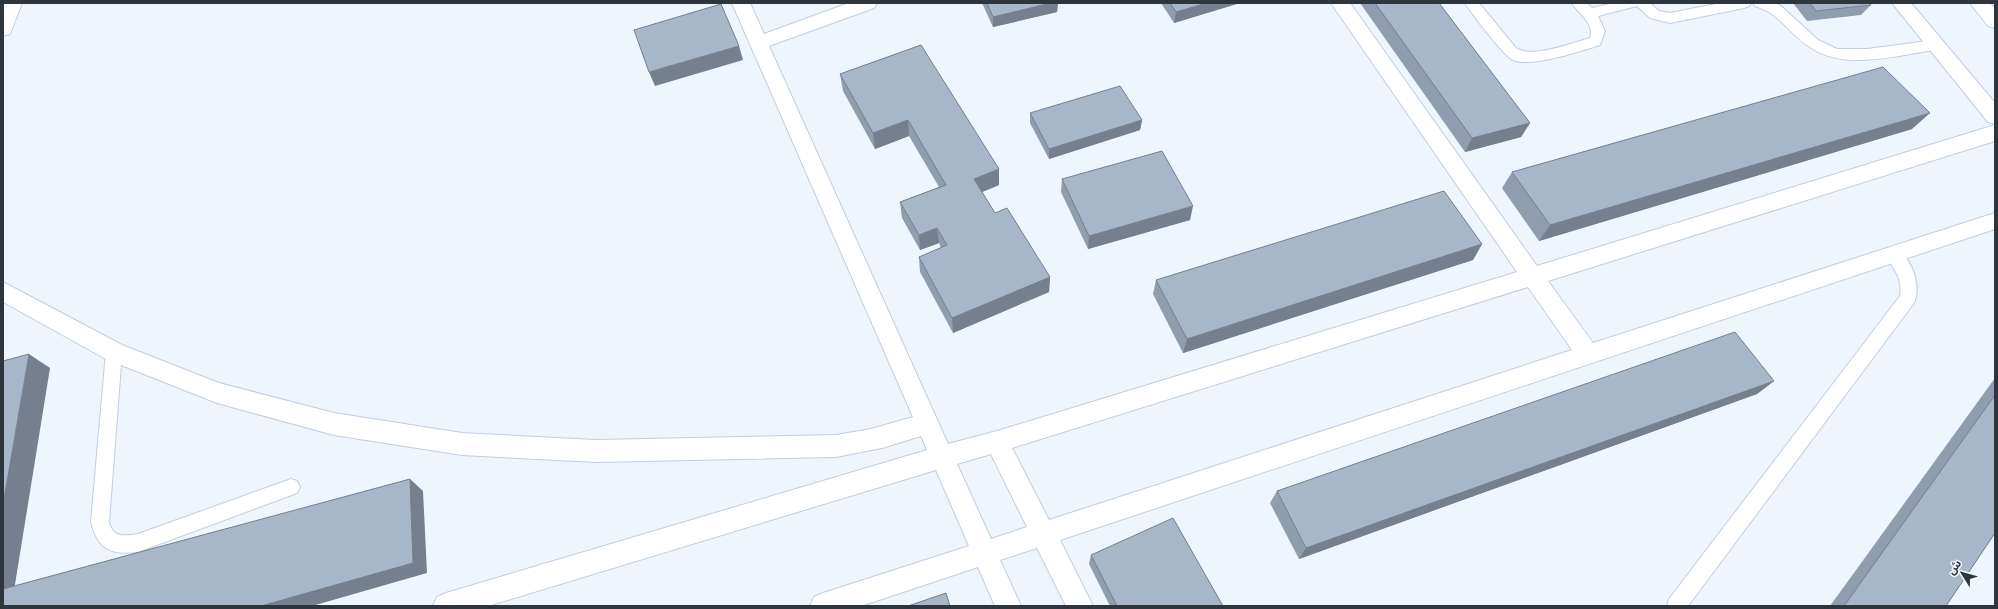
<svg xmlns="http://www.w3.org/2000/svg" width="1998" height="609" viewBox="0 0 1998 609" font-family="'Noto Sans','Noto Sans Arabic',sans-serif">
<rect width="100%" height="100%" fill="#eff5fd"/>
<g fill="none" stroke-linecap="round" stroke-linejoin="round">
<g stroke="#bfcee2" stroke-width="2">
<g id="lane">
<path d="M1465,3h14l37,45c15,11 56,-5 74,-10 5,-15 -11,-23 -18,-35h15l5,5 22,-5h36l9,8 11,2 51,-10h30l-2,3 -5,2 -74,15 -20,-5 -13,-12 -39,10 7,15 -5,14c-20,6 -69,23 -87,15 -10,-5 -41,-46 -48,-57z"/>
<path d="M1753,3h22l6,3 37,34 19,9h30l69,-9 5,2 2,3 -2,3 -5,2c-41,5 -92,22 -128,-4 -19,-13 -29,-33 -53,-40z"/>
<path d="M1893,248c18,6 29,38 21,55l-226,303h-21l2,-7 231,-303c3,-19 -7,-27 -15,-42l3,-5z"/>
<path d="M114,345l6,2 2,5 -13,170c4,16 15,14 29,12l153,-55 6,2 3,6 -3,6 -159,59c-27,3 -40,-2 -47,-30l15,-170 2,-5z"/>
</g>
</g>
<g stroke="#bfcee2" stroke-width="2">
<g id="street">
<path d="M4,3h18l-12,31 -7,2z"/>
<path d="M732,3h18l14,31 85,-31h28l-3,5 -105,38 179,398 49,-13 520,-159 -186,-269h19l187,263 458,-141v16l-447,140 45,62 402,-130v16l-935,311 33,66h-27l-29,-58 -37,12 21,46h-26l-17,-39 -117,39h-51l4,-9 9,-4 146,-47 -33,-76 -448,136h-55l4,-9 9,-4 481,-143 -6,-14 -39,12 -46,9 -240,5 -134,-7 -128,-20 -117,-32 -111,-44 -103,-57v-20l119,63 97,38 115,30 128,20 134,7 240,-5 35,-6 42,-12zM1528,287l44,63 -523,170 -37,-72zM991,454l36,73 -36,12 -34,-75z"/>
<path d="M1892,3h19l84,100v21l-7,-2z"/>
<path d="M1970,3h20l5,6v19l-7,-2z"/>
</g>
</g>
<use href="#lane" fill="#fff" fill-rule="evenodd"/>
<use href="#street" fill="#fff" fill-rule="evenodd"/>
</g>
<g fill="#909dae">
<path d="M982,3h76l-1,9 -64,15z"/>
<path d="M1161,3h79l-66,20z"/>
<path d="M1360,3h79l91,120 -9,14 -56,15z"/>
<path d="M1793,3h77l1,2 -10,10 -54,6z"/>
<path d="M921,45l78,140 -17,7 13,21 55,64 -1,15 -96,41 -33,-61 -1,-15 22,-9 -2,-5 -19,7 -18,-32 -2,-16 39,-15 -30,-51 -34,13 -32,-58 -3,-17z"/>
<path d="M1030,113l112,7 -2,10 -91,29 -19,-36z"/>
<path d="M1912,129l-373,112 -37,-53 10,-16z"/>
<path d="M1062,179l128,41 -102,29 -27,-57z"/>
<path d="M1482,244l-9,16 -290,93 -30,-59 3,-14z"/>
<path d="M1995,378v155l-49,73h-116z"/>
<path d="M1774,381l-17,13 -458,165 -29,-56 7,-12z"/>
<path d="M1091,555l132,51h-113l-21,-42z"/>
</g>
<g fill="#767f8d">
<path d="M1051,3h7l-1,9 -64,15v-10z"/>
<path d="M1207,3h33l-66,20 2,-11z"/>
<path d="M739,46l4,14 -88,26 -6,-14z"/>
<path d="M1930,113l-18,16 -373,112 11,-16z"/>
<path d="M908,120l1,16 -34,13 -2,-16z"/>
<path d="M1142,120l-2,10 -91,29v-10z"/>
<path d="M1530,123l-9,14 -56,15 7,-14z"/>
<path d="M999,169v16l-24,10 -1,-16z"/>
<path d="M1193,206l-3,14 -102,29 1,-13z"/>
<path d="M937,228l2,15 -19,7 -1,-15z"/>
<path d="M1482,244l-9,16 -290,93 4,-14z"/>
<path d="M1050,277l-1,15 -96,41 -1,-15z"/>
<path d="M29,354l21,14 -38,235 -9,-4v-94z"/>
<path d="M1774,381l-17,13 -458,165 7,-11z"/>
<path d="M410,479l13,12 4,82 -115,33h-51z"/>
</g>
<g fill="#a8b6ca" stroke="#767f8d">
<path d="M987,3h64l-58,14z"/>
<path d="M1170,3h37l-31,9z"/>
<path d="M1375,3h64l91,120 -58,15z"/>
<path d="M1810,3h60l1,2 -55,6z"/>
<path d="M721,4l18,42 -90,26 -15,-42z"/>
<path d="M921,45l78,124 -25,10 21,34 12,-5 43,69 -98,41 -33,-61 28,-12 -10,-17 -18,7 -19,-33 46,-17 -38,-65 -35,13 -33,-59z"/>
<path d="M1883,67l47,46 -380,112 -38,-53z"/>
<path d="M1120,86l22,34 -93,29 -19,-36z"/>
<path d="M1162,151l31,55 -104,30 -27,-57z"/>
<path d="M1444,191l38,53 -295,95 -31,-59z"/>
<path d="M1735,332l39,49 -468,167 -29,-57z"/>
<path d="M29,354l-26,151v-144z"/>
<path d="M1995,395v138l-49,73h-102z"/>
<path d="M410,479l3,84 -152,43h-258v-17z"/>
<path d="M1173,518l50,88h-106l-26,-51z"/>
<path d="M946,593l4,13h-42z"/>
</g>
<rect width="1998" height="609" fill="none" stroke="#2f353d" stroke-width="8"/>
<g transform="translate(1962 573) rotate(307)" stroke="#eff5fd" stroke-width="3" paint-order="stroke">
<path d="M0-3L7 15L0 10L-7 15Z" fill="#2f353d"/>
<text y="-6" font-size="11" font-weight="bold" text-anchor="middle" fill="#2f353d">ش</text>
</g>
</svg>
